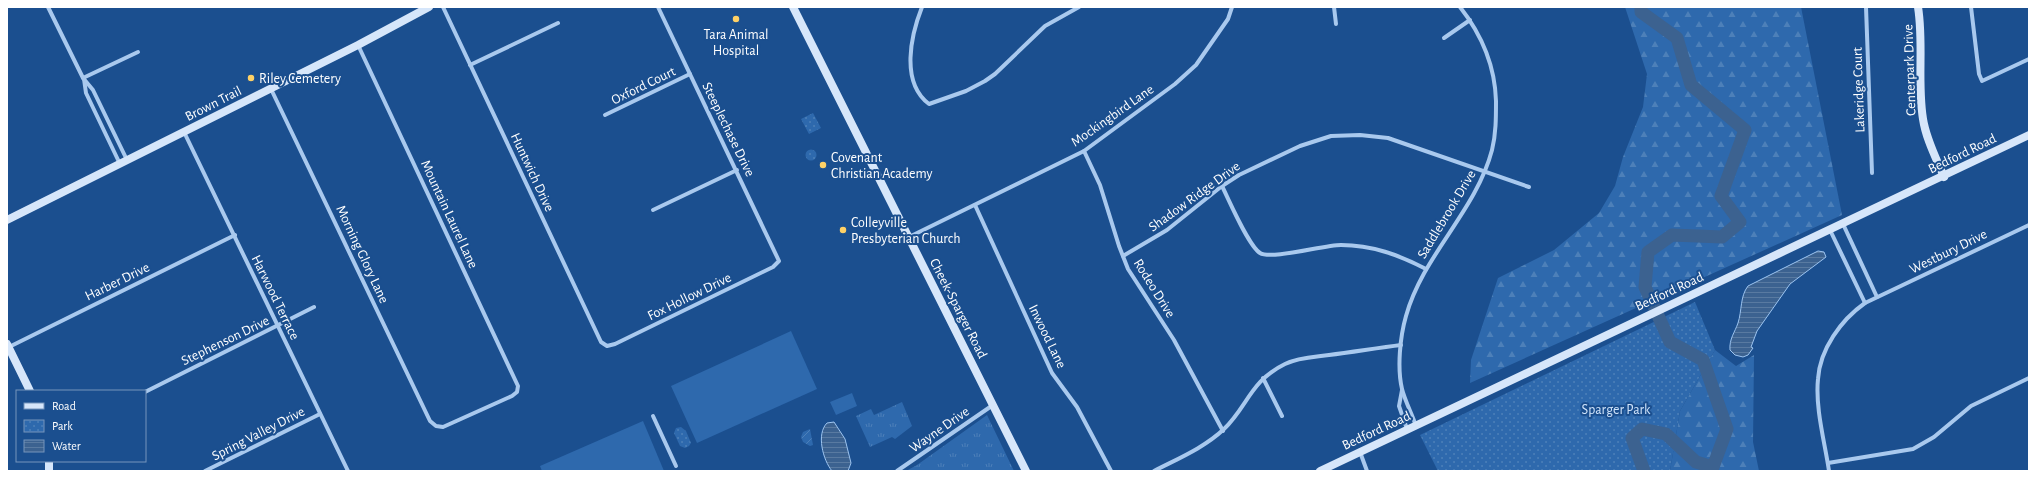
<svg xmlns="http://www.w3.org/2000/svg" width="2036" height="478" viewBox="0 0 2036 478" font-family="'Alegreya Sans',sans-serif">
<defs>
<pattern id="grass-tufts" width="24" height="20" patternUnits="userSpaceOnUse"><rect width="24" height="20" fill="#2e69ad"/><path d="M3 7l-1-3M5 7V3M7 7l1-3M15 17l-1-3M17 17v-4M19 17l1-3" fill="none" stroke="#4d80b9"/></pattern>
<pattern id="forest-firs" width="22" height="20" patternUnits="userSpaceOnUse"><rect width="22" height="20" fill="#2e69ad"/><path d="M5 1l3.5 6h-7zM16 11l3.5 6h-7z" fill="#4d80b9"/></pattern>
<pattern id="park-dots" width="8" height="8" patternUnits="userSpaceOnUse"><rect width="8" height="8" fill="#2e69ad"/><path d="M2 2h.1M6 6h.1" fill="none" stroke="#4d80b9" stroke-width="1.8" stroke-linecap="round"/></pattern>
<pattern id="garden-furrows" width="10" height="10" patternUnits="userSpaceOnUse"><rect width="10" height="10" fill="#2e69ad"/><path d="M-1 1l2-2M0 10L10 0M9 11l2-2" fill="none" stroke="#4d80b9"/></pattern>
<pattern id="water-rules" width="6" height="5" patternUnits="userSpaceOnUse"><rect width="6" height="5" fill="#3c6290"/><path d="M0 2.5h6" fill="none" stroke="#597aa1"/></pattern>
</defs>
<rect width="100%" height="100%" fill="#1b4f8f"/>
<g fill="url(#grass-tufts)">
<path d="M902,402l10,24 -17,13 -3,-2 -22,10 -14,-31 15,-7 3,6z"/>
<path d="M987,415l27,56h-108l11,-6z"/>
</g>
<g fill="url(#forest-firs)">
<path d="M1625,7h176l41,208 -372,168 1,-23 27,-82 56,-28 45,-37 16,-27 8,-29 20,-50 4,-33z"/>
<path d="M1715,350l21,16 18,-11 -1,87 6,29h-89l10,-60z"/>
</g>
<g fill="url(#park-dots)">
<path d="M813,113l8,15 -12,6 -8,-15z"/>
<circle cx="811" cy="155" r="5.5"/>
<path d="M1695,302l20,48 -35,61 -10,60h-232l-18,-36z"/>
<path d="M681,427l5,4 5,12 -2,3 -4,2 -5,-2 -6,-13 2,-5z"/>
</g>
<path fill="url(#garden-furrows)" d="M810,429l3,16 -3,1 -7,-4 -2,-5 2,-5z"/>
<g fill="#2e69ad">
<path d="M791,331l26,58 -120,54 -26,-57z"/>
<path d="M852,393l5,13 -21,9 -6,-13z"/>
<path d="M643,421l21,50h-122l-2,-5z"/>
</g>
<g fill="url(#water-rules)" stroke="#9cc4f0">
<path d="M1818,251l6,1 2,5 -36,27 -33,47 -6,16 2,1 -5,7 -5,2 -8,-2 -5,-5c-1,-11 5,-18 8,-27 4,-12 2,-27 10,-37z"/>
<path d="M834,422l11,17 6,24 -3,8h-16c-9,-11 -16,-37 -5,-48z"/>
</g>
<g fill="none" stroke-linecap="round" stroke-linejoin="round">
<path stroke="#3c6290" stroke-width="13" d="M1641,7v5l36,26 14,47 54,45 -24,66 19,26 -18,15 -50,-2 -24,17 -3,35 25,55 33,18 24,69 -14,38 -17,-5 -30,-28 -24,-5 -10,9 12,33"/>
<g stroke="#a9c9ee" stroke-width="4">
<path d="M48,7l35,71 10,12 34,70"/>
<path d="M443,7l158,335 6,4 8,-2 158,-77 6,-6 -121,-254"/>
<path d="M922,7c-11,28 -22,75 7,97l37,-13 19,-10 10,-7 50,-48 34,-19"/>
<path d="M1334,7l2,17"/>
<path d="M1866,7l6,166"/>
<path d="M1971,7l8,67 3,7 47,-22"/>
<path d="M1444,38l26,-18"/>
<path d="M470,65l88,-42"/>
<path d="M83,78l55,-26"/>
<path d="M84,79l2,14 34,71"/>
<path d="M271,89l159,332 6,5 7,1 69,-31 5,-4 1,-6 -160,-341"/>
<path d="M605,115l85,-41"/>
<path d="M184,132l164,339"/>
<path d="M1084,151l16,34 19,61 9,23 46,71 49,91"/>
<path d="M1222,186c7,14 26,59 38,67 11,7 64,-8 81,-8 31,0 58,10 85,24"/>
<path d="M975,205l77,168 25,34 34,64"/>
<path d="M653,210l84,-40"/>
<path d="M1843,224l34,73"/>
<path d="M1830,230l35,73"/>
<path d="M909,237l175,-86 91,-67 21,-19 32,-46 4,-12"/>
<path d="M1123,256l44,-26 55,-44 17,-11 61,-29 31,-10 29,-1 28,3 141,49"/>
<path d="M9,347l226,-112"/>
<path d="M1263,378l19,38"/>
<path d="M1402,390l-3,16 8,23"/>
<path d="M145,392l169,-85"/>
<path d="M653,416l23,50"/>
<path d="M1416,426c-4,-12 -11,-25 -14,-37 -5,-21 -2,-52 4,-73 17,-61 70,-105 86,-166 4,-16 4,-32 4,-49 -1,-35 -14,-66 -36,-94"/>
<path d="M1360,452l7,19"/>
<path d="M1828,463l85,-14 21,-12 37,-31 58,-28"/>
<path d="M205,471l115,-57"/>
<path d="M897,471l96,-66"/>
<path d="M1154,471c23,-12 50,-23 70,-42 24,-23 26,-48 61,-65 14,-7 30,-7 44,-9 24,-3 48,-7 72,-10"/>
<path d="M1829,471c-4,-28 -14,-63 -11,-92 2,-30 23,-59 47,-76l164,-78"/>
</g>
<g stroke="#d6e6fa" stroke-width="8">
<path d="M793,7l233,464"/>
<path d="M1918,7c6,37 -1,75 5,112 3,20 13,39 21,58"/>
<path d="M7,220l351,-175 71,-38"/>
<path d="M7,344l23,47"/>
<path d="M49,471v-10"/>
<path d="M1320,471l709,-336"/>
</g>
</g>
<g fill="#ffd166" stroke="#1b4f8f" stroke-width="1.5">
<circle cx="736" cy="19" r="4"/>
<circle cx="251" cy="78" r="4"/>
<circle cx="823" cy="165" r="4"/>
<circle cx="843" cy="230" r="4"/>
</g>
<g text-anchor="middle" stroke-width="4" stroke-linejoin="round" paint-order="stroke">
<g font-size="14" fill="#fff" stroke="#1b4f8f" text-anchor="start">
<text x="736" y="39" text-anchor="middle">Tara Animal<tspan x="736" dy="16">Hospital</tspan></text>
<text x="259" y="83">Riley Cemetery</text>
<text x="831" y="162">Covenant<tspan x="831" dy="16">Christian Academy</tspan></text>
<text x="851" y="227">Colleyville<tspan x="851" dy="16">Presbyterian Church</tspan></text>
</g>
<g font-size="14" fill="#fff" stroke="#1b4f8f">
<text transform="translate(1909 70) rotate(-92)" y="5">Centerpark Drive</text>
<text transform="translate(643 85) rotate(-26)" y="5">Oxford Court</text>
<text transform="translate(1858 90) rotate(-92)" y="5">Lakeridge Court</text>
<text transform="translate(213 103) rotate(-27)" y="5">Brown Trail</text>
<text transform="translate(1112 115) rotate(-35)" y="5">Mockingbird Lane</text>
<text transform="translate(729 129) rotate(64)" y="5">Steeplechase Drive</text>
<text transform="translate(1962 153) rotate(-26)" y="5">Bedford Road</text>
<text transform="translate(533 172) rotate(65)" y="5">Huntwich Drive</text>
<text transform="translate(1194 196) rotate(-36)" y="5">Shadow Ridge Drive</text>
<text transform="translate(450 214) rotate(65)" y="5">Mountain Laurel Lane</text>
<text transform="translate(1446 214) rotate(-59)" y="5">Saddlebrook Drive</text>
<text transform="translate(1948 251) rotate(-26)" y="5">Westbury Drive</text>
<text transform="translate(363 254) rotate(65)" y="5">Morning Glory Lane</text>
<text transform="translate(117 281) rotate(-26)" y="5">Harber Drive</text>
<text transform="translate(1155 288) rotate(58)" y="5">Rodeo Drive</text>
<text transform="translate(1669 291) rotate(-25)" y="5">Bedford Road</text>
<text transform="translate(689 296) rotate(-26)" y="5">Fox Hollow Drive</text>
<text transform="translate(276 297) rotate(64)" y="5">Harwood Terrace</text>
<text transform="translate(959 308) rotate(63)" y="5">Cheek-Sparger Road</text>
<text transform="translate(1048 336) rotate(64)" y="5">Inwood Lane</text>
<text transform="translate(225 340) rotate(-26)" y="5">Stephenson Drive</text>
<text transform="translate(939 429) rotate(-35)" y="5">Wayne Drive</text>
<text transform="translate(1376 430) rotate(-25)" y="5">Bedford Road</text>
<text transform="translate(258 433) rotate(-27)" y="5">Spring Valley Drive</text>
</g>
<g font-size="14" fill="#cfe3fa" stroke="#1b4f8f">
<text x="1616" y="414">Sparger Park</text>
</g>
</g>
<rect width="2036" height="478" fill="none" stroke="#ffffff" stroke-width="16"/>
<rect x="16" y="390" width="130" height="72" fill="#1b4f8f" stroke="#7695bc"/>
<rect x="24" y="403" width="20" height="6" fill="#d6e6fa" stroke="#7695bc"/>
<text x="52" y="410" font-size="12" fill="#ffffff">Road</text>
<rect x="24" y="420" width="20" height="12" fill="url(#park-dots)" stroke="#7695bc"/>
<text x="52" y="430" font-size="12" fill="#ffffff">Park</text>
<rect x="24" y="440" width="20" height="12" fill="url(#water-rules)" stroke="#7695bc"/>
<text x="52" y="450" font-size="12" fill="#ffffff">Water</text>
</svg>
